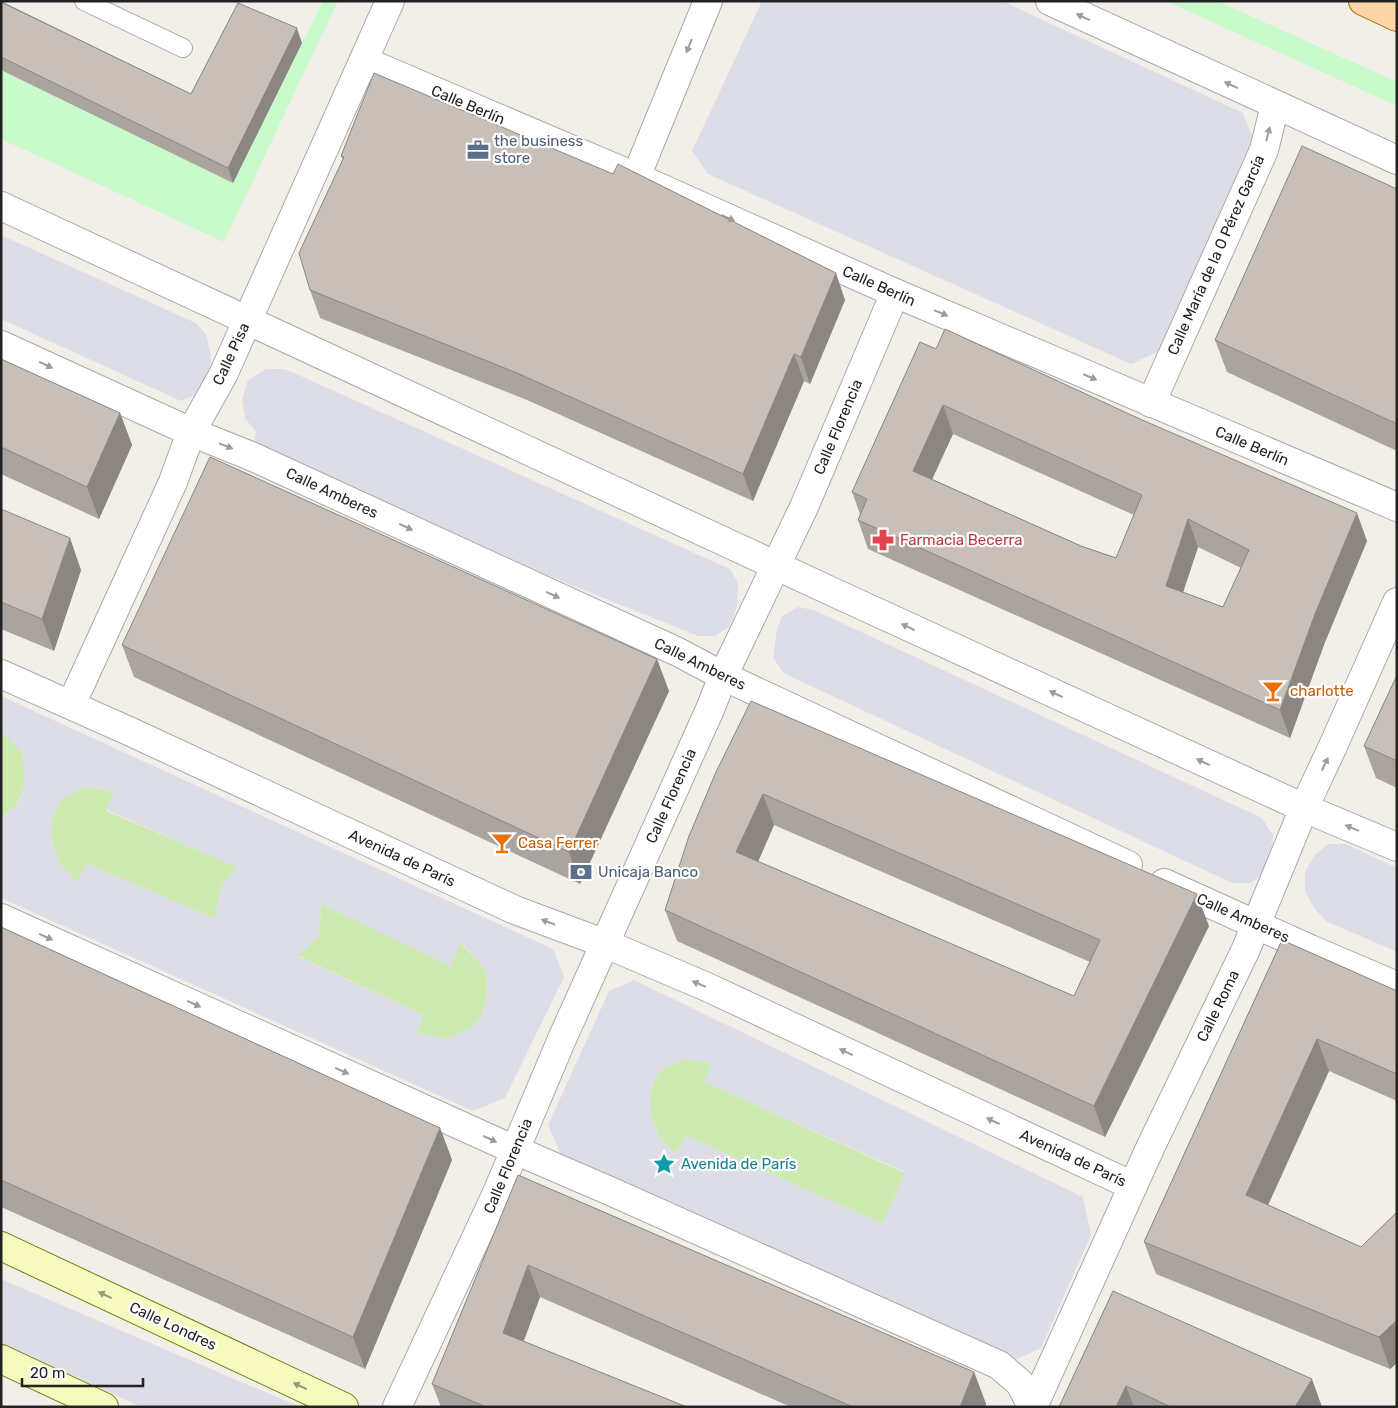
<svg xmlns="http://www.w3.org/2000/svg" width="1398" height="1408" viewBox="0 0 1398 1408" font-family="Rubik,sans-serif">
<rect width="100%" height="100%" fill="#f2efe9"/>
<g fill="#cdebb0">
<path d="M1,731c6,6 19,15 21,23 7,22 2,53 -21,63z"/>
<path d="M85,787l29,4 -8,20 132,56 -17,20 -6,32 -127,-55 -11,19 -17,-19 -8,-23v-21l9,-21z"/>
<path d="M321,904l130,61 9,-23 25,26 3,26 -6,22 -13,14 -22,9 -30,-5 6,-19 -127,-60 23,-18z"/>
<path d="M683,1059l30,4 -8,19 200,91 -22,51 -197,-88 -11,18 -17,-18 -8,-24v-20l9,-21z"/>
</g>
<g fill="#c8facc">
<path d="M323,1h15l-114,241 -223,-103v-70l232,114z"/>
<path d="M1166,1h51l180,81v24z"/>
</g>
<g fill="#dddde8" fill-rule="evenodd">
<path d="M762,1h240l241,112 9,23v12l-94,204 -27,12 -423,-190 -16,-23z"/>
<path d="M1,235l195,88 10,11 5,23 -1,14 -15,24 -14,6 -180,-82z"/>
<path d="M266,369h18l10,4 436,196 8,14 -1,24 -7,19 -15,10h-17l-447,-180 5,-24 -11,-14 -3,-18 6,-20z"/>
<path d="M798,607l16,3 448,208 11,17 -1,21 -8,16 -13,11h-19l-449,-210 -10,-16 4,-27 5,-14z"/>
<path d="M1,696l552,253 11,28 -59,121 -32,13 -472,-213v-81l5,-2 13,-13 6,-23 -3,-27 -21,-21zM85,787l29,4 -8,19 131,57 -16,20 -6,32 -127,-55 -12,18 -16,-18 -8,-23v-21l9,-21zM321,904l130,62 10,-24 24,26 3,26 -6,22 -13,14 -22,9 -30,-5 6,-19 -126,-59 22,-19z"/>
<path d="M1328,844h18l51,24v84l-71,-31 -12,-13 -9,-17v-19l9,-16z"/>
<path d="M634,980l449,217 8,38 -50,113 -28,13 -452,-206 -13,-30 61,-134zM683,1059l29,4 -8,19 201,90 -22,52 -197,-88 -11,18 -17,-18 -8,-24v-20l9,-21z"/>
<path d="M1,1279l299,128h-158l-141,-63z"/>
</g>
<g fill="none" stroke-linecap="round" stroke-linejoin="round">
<g stroke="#a9a9a9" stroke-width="20">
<path id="lane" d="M84,1l99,47"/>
</g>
<g stroke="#a9a9a9" stroke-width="30">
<g id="street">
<path d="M1050,1l347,159"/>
<path d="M364,61l272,116 259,116 502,214"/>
<path d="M636,177l72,-176"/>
<path d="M1,206l834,387 469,215 93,39"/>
<path d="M1,345l190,87 60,24 427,196 45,24 405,189"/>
<path d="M1151,403l113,-253 11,-45"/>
<path d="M1,674l130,58 384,178 91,34 101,43 426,199"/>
<path d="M71,705l102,-223 18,-50 32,-57 167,-374"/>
<path d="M1164,883l146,66 87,37"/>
<path d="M1,918l514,232 95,41 389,174 21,18 12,24"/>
<path d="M397,1407l99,-212 66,-156 149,-332 12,-31 81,-169 91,-214"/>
<path d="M1033,1407l118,-261 95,-197 58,-141 29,-62 64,-144"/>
</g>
</g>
<g stroke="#707d05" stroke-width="30">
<g id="secondary">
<path d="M1,1246l343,161"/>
<path d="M1,1359l103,48"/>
</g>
</g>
<g stroke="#a06b00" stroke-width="30">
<path id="primary" d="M1363,1l34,16"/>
</g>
<use href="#lane" stroke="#fff" stroke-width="18"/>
<use href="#street" stroke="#fff" stroke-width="28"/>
<use href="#secondary" stroke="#f7fabf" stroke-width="28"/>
<use href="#primary" stroke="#fcd6a4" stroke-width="28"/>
</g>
<g fill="#aba49e" fill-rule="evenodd">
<path d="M1,1h3l-1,1 188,92 111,-51 -69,140 -232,-113z"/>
<path d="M341,156l504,144 -35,84 -6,-3 -51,120 -226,-101 -207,-82 -10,-28 33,-130z"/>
<path d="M1397,189v262l-170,-79 -12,-32z"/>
<path d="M920,342l447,199 -42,101 -35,96 -422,-189 -10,-29 2,-6 -8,-22zM953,434l181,81 -18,43 -35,-12 -149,-67zM1198,547l43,21 -18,39 -40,-15z"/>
<path d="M1,359l119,54 12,32 -33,74 -98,-45z"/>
<path d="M1,509l80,61 -27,81 -53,-22z"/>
<path d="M122,645l547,46 -89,193 -446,-207z"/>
<path d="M1397,675v113l-21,-10 -12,-32z"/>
<path d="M716,772l493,154 -104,211 -428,-196 -12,-31zM774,825l316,137 -16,34 -316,-134z"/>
<path d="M1,927l439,201 12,32 -87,209 -364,-162z"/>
<path d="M1282,940l115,51v110l-68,-30 -61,134 93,42 36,-35v151l-7,6 -234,-95 -12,-32z"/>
<path d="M518,1175l456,197 12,32 -1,3h-194l-251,-110 -17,44 164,66h-246l-9,-23z"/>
<path d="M1113,1291l209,116h-263z"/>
</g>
<g fill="#8b8681">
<path d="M297,28l5,15 -69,140 -5,-15z"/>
<path d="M836,273l9,27 -35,84 -9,-27z"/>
<path d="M794,354l10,27 -51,120 -10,-27z"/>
<path d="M943,405l10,29 -30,65 -10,-28z"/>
<path d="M120,413l12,32 -33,74 -12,-32z"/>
<path d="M1357,513l10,28 -42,101 -35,96 -10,-28 35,-96z"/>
<path d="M1188,519l10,28 -22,67 -10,-28z"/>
<path d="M70,538l11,32 -27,81 -12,-32z"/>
<path d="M657,659l12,32 -89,193 -11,-32z"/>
<path d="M763,794l11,31 -26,59 -12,-32z"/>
<path d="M1197,894l12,32 -104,211 -11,-31z"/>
<path d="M1317,1039l12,32 -71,156 -12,-32z"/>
<path d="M440,1128l12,32 -87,209 -12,-32z"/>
<path d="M528,1265l12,32 -25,68 -12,-32z"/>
<path d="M1397,1320v43l-7,6 -11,-32z"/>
<path d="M974,1372l12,32 -1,3h-25z"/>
<path d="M1312,1379l10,28h-27z"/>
<path d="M1126,1386l8,21h-18z"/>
</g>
<g fill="#c7bfb8" stroke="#8b8681" fill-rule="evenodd">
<path d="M1,2l190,92 47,-91 59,25 -69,140 -227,-111z"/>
<path d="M374,73l239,101 5,-10 218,109 -35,84 -7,-3 -51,120 -226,-101 -207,-83 -11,-37 45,-96 -3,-1z"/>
<path d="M1302,146l95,43v235l-182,-84z"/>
<path d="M945,329l195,90 217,94 -42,101 -35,96 -422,-190 9,-21 -15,-7 68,-150 16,7zM943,405l199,90 -26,63 -35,-12 -168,-75zM1188,519l61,31 -26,57 -57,-21z"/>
<path d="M1,359l119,54 -33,74 -86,-40z"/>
<path d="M210,457l447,202 -88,193 -447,-207z"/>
<path d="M1,509l69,29 -28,81 -41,-17z"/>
<path d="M1397,675v86l-33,-15z"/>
<path d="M751,701l446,193 -103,212 -429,-196 24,-74 27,-64zM763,794l337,146 -26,56 -338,-144z"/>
<path d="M1,927l439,201 -87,209 -352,-157z"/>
<path d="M1282,940l115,51v83l-80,-35 -71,156 115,52 36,-35v108l-18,17 -235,-95z"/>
<path d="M518,1175l456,197 -14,35h-107l-325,-142 -25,68 184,74h-201l-54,-23z"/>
<path d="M1113,1291l199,88 -17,28h-124l-45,-21 -10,21h-57z"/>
</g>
<defs><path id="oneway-solid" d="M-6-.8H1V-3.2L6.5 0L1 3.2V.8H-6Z" transform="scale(1.25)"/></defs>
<g fill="#9c9c9c">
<use href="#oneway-solid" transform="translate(1083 17) rotate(-155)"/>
<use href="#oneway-solid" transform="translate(689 46) rotate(112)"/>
<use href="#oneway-solid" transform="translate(1231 85) rotate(-155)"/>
<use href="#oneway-solid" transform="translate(1268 134) rotate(-76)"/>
<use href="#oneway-solid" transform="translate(728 218) rotate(24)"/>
<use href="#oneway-solid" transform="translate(941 313) rotate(23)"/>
<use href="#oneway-solid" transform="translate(46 365) rotate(25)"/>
<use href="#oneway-solid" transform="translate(1090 377) rotate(23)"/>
<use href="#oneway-solid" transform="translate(226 446) rotate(21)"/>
<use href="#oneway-solid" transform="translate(406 527) rotate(25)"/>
<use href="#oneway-solid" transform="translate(553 595) rotate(25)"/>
<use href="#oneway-solid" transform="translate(908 627) rotate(-155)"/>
<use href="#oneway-solid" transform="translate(1056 694) rotate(-155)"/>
<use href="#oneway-solid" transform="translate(1203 762) rotate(-155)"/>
<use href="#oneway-solid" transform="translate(1325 764) rotate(-65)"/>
<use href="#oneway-solid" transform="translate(1352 828) rotate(-157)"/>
<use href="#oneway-solid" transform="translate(548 922) rotate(-159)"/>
<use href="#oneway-solid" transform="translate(46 937) rotate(24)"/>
<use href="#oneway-solid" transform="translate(699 984) rotate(-157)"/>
<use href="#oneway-solid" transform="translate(194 1004) rotate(24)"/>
<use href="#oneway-solid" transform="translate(846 1052) rotate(-155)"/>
<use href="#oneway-solid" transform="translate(342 1071) rotate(24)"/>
<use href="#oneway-solid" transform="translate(993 1121) rotate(-155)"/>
<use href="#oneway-solid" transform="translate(490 1139) rotate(25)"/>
</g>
<g fill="#979978">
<use href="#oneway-solid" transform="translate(105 1295) rotate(-155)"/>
<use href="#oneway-solid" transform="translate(300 1386) rotate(-155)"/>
</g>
<defs>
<g id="office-bare" transform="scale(1.725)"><path d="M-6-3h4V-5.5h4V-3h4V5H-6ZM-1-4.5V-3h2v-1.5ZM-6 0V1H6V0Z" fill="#5c6f8a" stroke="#fff" stroke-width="2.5" paint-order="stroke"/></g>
<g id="pharmacy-bare" transform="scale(1.725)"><path d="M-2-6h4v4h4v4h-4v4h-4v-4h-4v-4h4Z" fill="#e0444e" stroke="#fff" stroke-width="2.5" paint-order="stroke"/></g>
<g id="bar-bare" transform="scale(1.725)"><path d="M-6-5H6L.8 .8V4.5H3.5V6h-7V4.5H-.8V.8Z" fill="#e8710a" stroke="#fff" stroke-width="2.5" paint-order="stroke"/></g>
<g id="bank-bare" transform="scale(1.725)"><path d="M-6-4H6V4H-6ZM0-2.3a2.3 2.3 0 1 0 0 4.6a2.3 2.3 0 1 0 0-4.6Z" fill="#5c6f8a" stroke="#fff" stroke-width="2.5" paint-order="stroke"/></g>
<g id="sight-bare" transform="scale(1.725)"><path d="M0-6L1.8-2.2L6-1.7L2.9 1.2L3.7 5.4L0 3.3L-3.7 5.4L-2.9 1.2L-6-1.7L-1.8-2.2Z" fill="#0f9aa8" stroke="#fff" stroke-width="2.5" paint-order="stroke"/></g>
</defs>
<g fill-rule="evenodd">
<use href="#office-bare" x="478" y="150"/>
<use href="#pharmacy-bare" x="883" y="540"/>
<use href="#bar-bare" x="1273" y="691"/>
<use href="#bar-bare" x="502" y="843"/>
<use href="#bank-bare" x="581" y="872"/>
<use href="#sight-bare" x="664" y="1164"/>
</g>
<g text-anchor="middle" stroke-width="4.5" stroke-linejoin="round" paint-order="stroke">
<g font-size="15" fill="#222" stroke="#fff">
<text transform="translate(468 105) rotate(23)" y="5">Calle Berlín</text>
<text transform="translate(1216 255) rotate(-66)" y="5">Calle María de la O Pérez García</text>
<text transform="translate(879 286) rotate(24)" y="5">Calle Berlín</text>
<text transform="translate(231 354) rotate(-65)" y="5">Calle Pisa</text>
<text transform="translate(838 427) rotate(-67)" y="5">Calle Florencia</text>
<text transform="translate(1252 446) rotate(23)" y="5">Calle Berlín</text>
<text transform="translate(332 493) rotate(25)" y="5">Calle Amberes</text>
<text transform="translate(700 664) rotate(26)" y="5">Calle Amberes</text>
<text transform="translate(671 796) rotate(-66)" y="5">Calle Florencia</text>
<text transform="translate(402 858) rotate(25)" y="5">Avenida de París</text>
<text transform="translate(1243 918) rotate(24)" y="5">Calle Amberes</text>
<text transform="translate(1218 1006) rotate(-64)" y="5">Calle Roma</text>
<text transform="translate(1073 1158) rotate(25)" y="5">Avenida de París</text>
<text transform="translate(508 1166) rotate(-67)" y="5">Calle Florencia</text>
<text transform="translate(173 1326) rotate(25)" y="5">Calle Londres</text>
</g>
<g font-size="15" fill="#4e5e75" stroke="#fff" text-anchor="start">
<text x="494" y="146">the business<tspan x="494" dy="17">store</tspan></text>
<text x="598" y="877">Unicaja Banco</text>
</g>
<g font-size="15" fill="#be3a42" stroke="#fff" text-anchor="start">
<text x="900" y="545">Farmacia Becerra</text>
</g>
<g font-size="15" fill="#c56008" stroke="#fff" text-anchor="start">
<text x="1290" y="696">charlotte</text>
<text x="518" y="848">Casa Ferrer</text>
</g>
<g font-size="15" fill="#0d838f" stroke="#fff" text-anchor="start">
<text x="681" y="1169">Avenida de París</text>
</g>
</g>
<rect width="1398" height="1408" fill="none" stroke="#222222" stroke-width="5"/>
<path d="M22 1378v8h121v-8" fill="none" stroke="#222222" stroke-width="2.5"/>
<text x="30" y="1378" font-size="15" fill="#222222" stroke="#ffffff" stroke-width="4" paint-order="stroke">20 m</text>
</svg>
